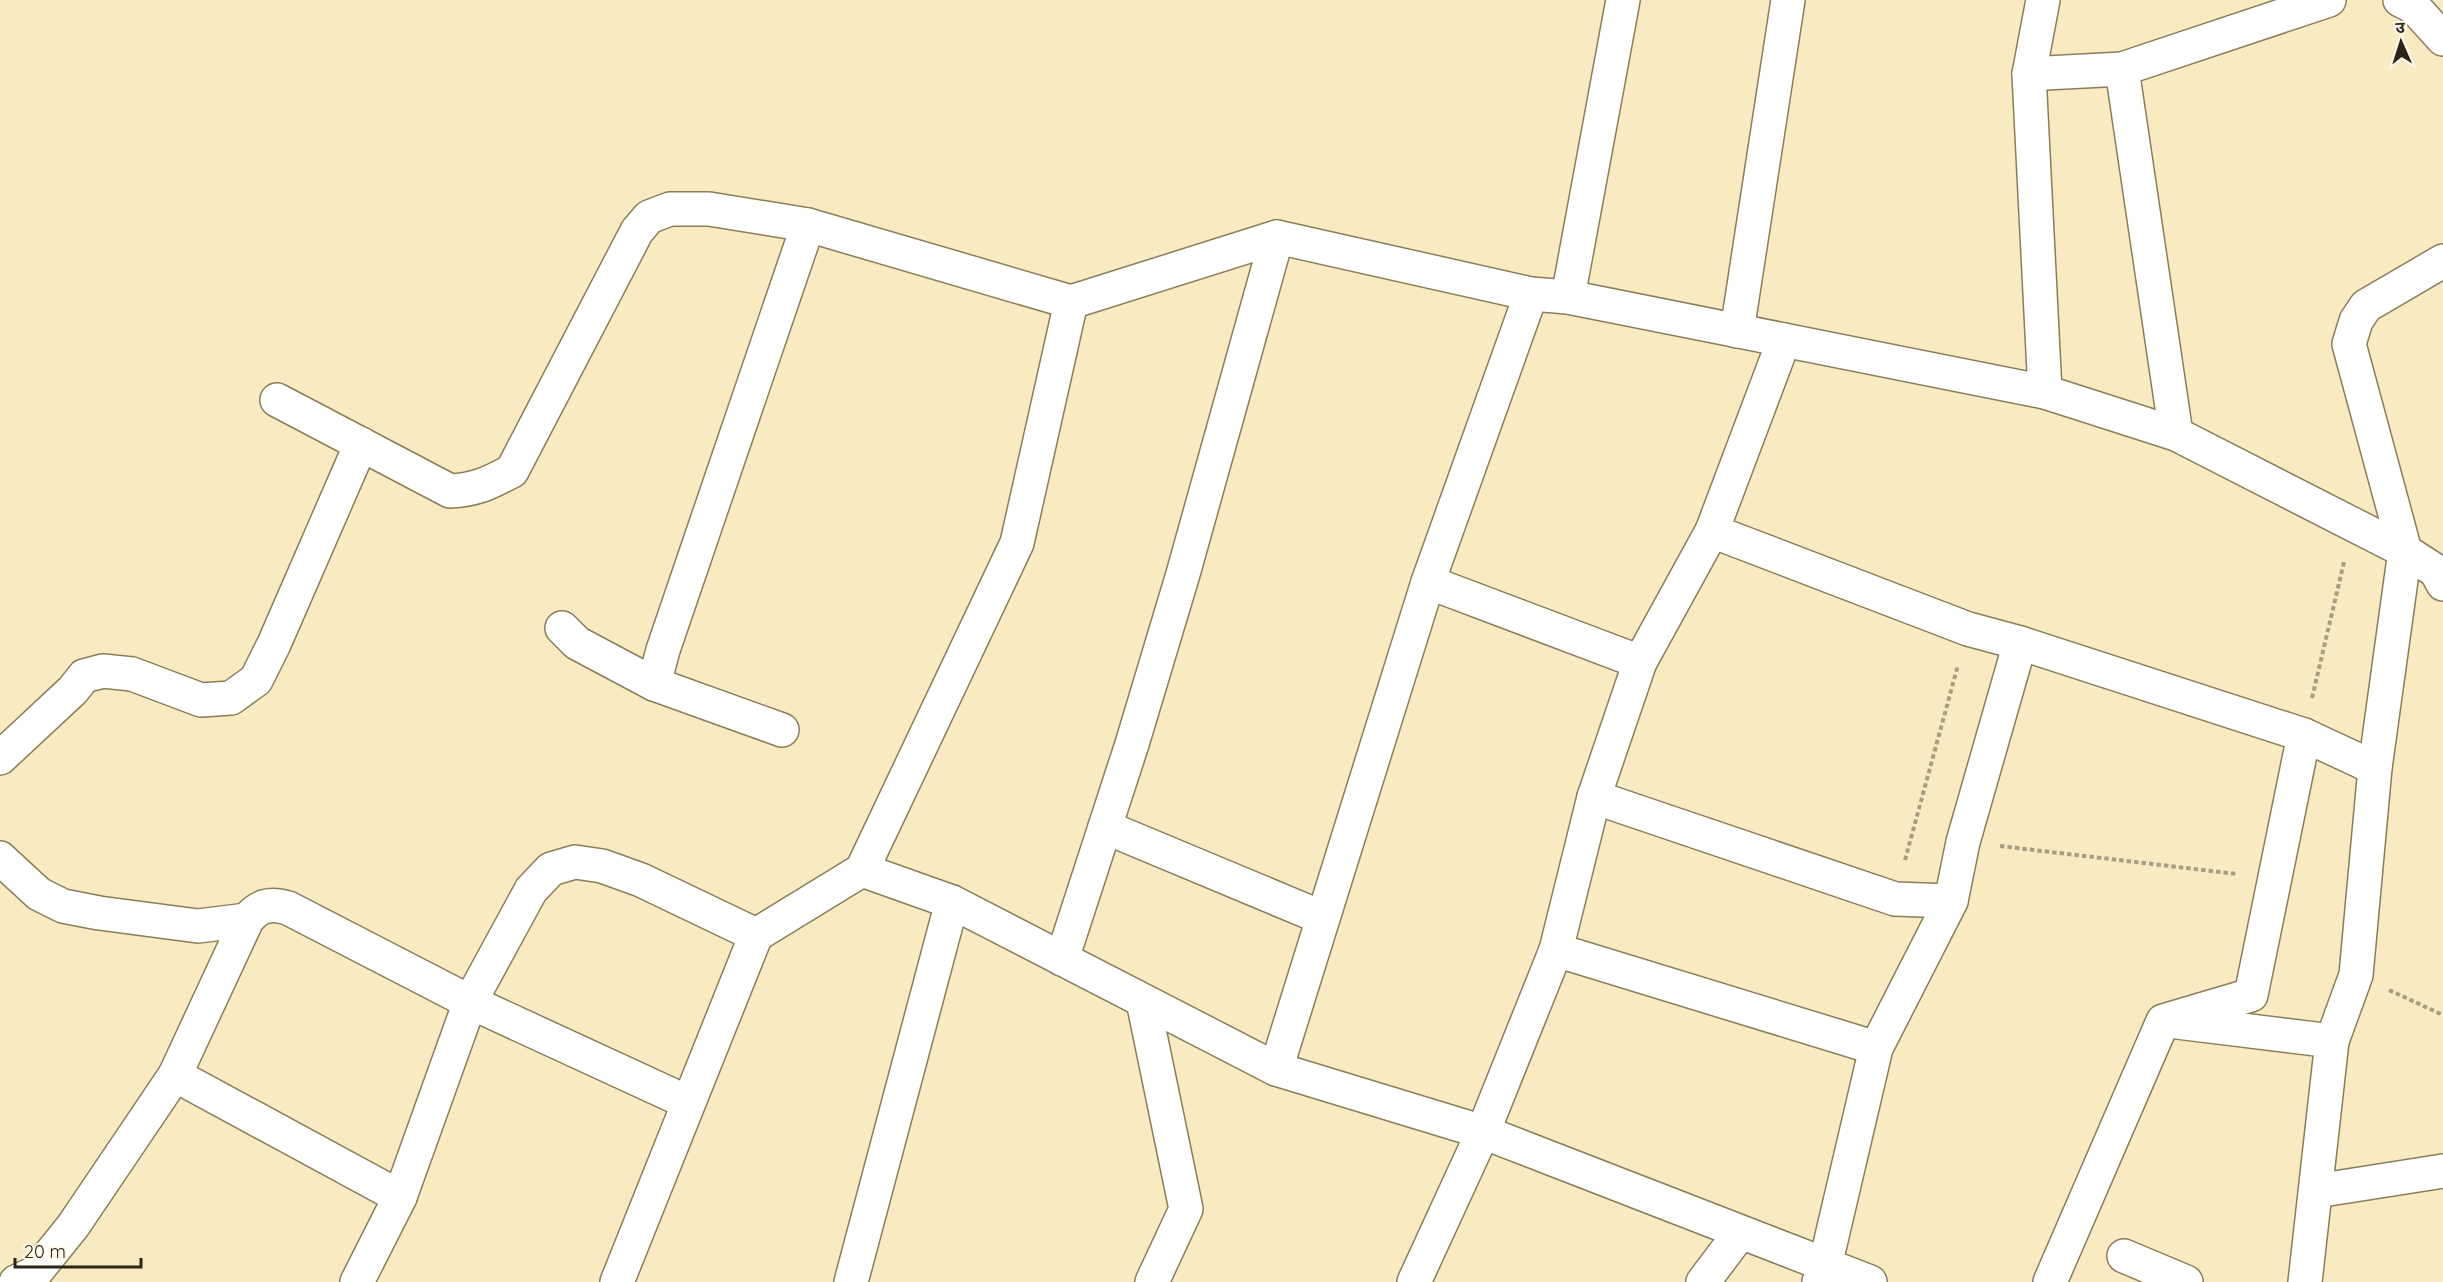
<svg xmlns="http://www.w3.org/2000/svg" width="2443" height="1282" viewBox="0 0 2443 1282" font-family="Quicksand,'Noto Sans Devanagari',sans-serif">
<rect width="100%" height="100%" fill="#f8ebc2"/>
<g fill="none" stroke-linecap="round" stroke-linejoin="round">
<g stroke="#8a7e59" stroke-width="36">
<g id="minor">
<path d="M2043,0l-14,74 16,318"/>
<path d="M2400,0l14,7 29,32"/>
<path d="M2122,69l54,365"/>
<path d="M2029,74l93,-5 207,-69"/>
<path d="M2443,261l-77,45 -10,15 -7,23 56,207 31,20 7,13"/>
<path d="M1531,294l-103,288 212,80"/>
<path d="M1568,297l55,-297"/>
<path d="M1737,331l51,-331"/>
<path d="M277,400l173,91c26,-1 39,-8 62,-20l125,-240 12,-14 21,-8h39l99,16 263,77 206,-65 254,57 37,3 477,95 131,42 229,117 -30,217 -19,207 -24,66 -27,241"/>
<path d="M1712,531l256,98 52,14 284,92 71,33"/>
<path d="M562,628l15,15 77,41 128,46"/>
<path d="M654,684l9,-34 145,-425"/>
<path d="M0,758l73,-68 11,-14 19,-5 29,3 69,26 30,-2 25,-18 18,-36 87,-200"/>
<path d="M1594,797l301,102 56,2"/>
<path d="M1105,827l218,91"/>
<path d="M0,858l39,36 24,12 36,7 99,13 49,-6"/>
<path d="M862,870l155,-327 54,-241"/>
<path d="M1556,950l320,98"/>
<path d="M1062,959l70,-215 51,-170 94,-337"/>
<path d="M1143,1001l43,208 -34,73"/>
<path d="M2177,1022l155,19"/>
<path d="M1276,1069l152,-487"/>
<path d="M175,1075l225,122"/>
<path d="M2316,1191l127,-20"/>
<path d="M2124,1256l62,26"/>
<path d="M16,1282l19,-9 38,-47 102,-151 72,-155c12,-15 23,-17 41,-12l182,94 217,100"/>
<path d="M357,1282l43,-85 70,-195 61,-112 20,-21 24,-7 27,4 39,14 115,55 106,-65 90,32 324,167 207,63 387,150"/>
<path d="M617,1282l139,-347"/>
<path d="M851,1282l101,-380"/>
<path d="M1414,1282l69,-150 73,-182 38,-153 46,-135 72,-131 72,-191"/>
<path d="M1703,1282l37,-49"/>
<path d="M1819,1282l6,-16 51,-218 75,-147 12,-59 57,-199"/>
<path d="M2050,1282l113,-261 88,-26 53,-260"/>
</g>
</g>
<g stroke="#a89f80" stroke-width="4" stroke-dasharray="4.5 3" stroke-linecap="butt">
<path d="M2312,698l32,-136"/>
<path d="M2000,846l237,28"/>
<path d="M1905,860l53,-195"/>
<path d="M2389,990l54,25"/>
</g>
<use href="#minor" stroke="#fff" stroke-width="33"/>
</g>
<g transform="translate(2401 42) rotate(357)" stroke="#fdf8e8" stroke-width="4.5" paint-order="stroke">
<path d="M0-4.5L10 22L0 15L-10 22Z" fill="#2a2516"/>
<text y="-9" font-size="16" font-weight="bold" text-anchor="middle" fill="#2a2516">उ</text>
</g>
<path d="M15 1258v9h126v-9" fill="none" stroke="#2a2516" stroke-width="3"/>
<text x="24" y="1258" font-size="18" fill="#2a2516" stroke="#fdf8e8" stroke-width="4.5" paint-order="stroke">20 m</text>
</svg>
